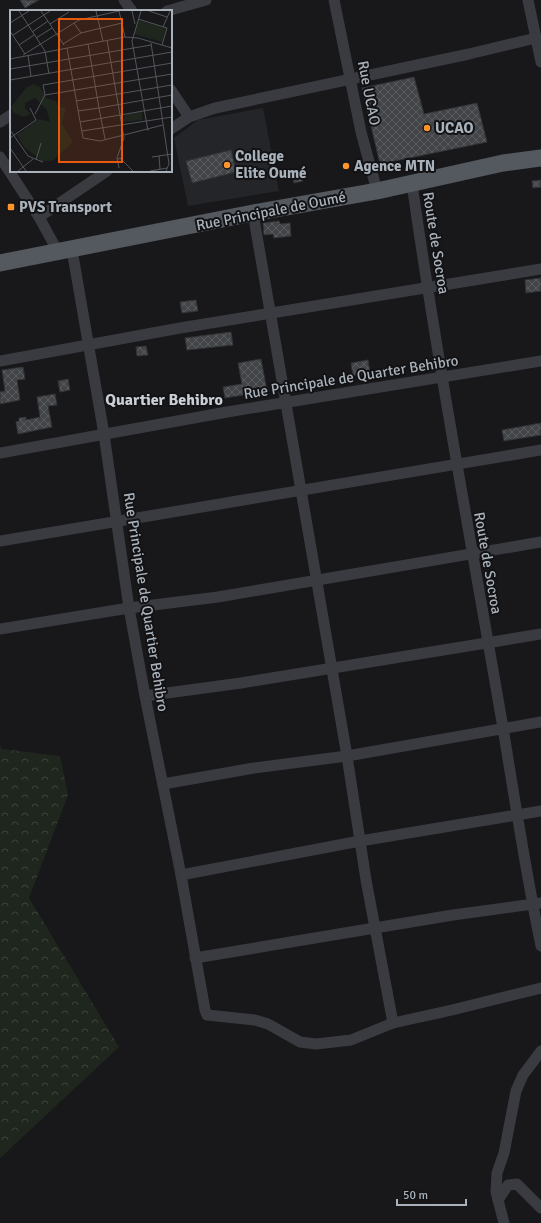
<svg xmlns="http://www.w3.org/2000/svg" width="541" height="1223" viewBox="0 0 541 1223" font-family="Signika,sans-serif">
<defs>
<pattern id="forest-crowns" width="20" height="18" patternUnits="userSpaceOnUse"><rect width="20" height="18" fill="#1e261d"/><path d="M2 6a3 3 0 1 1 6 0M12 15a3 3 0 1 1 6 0" fill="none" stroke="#3c433c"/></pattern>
<pattern id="building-cross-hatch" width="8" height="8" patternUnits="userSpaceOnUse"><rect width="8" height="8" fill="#424448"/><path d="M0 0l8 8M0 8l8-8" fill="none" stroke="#5a5d60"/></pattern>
</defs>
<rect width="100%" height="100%" fill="#18181b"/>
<path fill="#242528" d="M263,108l16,83 -91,15 -14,-68 24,-18z"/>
<path fill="url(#forest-crowns)" d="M0,746l2,3 58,7 8,39 -39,103 90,149 -119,111z"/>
<g fill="url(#building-cross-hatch)" stroke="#323337">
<path d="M20,0h19l-14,8z"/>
<path d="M414,77l10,37 53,-11 10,39 -107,22 -18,-76z"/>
<path d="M231,150l5,22 -44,11 -6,-22z"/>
<path d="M300,169l3,12 -9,2 -3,-12z"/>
<path d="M541,180v7l-8,1 -1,-7z"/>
<path d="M279,221l1,3 10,-1 1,13 -17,2 -1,-4 -9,1 -1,-12z"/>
<path d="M541,278v13l-15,2 -1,-13z"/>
<path d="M196,300l2,11 -16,2 -2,-11z"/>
<path d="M231,332l2,13 -46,5 -2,-12z"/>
<path d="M146,346l2,9 -11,1 -1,-9z"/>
<path d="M261,359l6,32 -42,7 -2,-11 19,-3 -4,-21z"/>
<path d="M368,360l2,13 -17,3 -2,-13z"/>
<path d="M23,367l2,12 -8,1 3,20 -20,4v-12l5,-1 -3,-21z"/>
<path d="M68,379l2,11 -10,2 -2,-11z"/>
<path d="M55,394l2,11 -9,1 4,21 -34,7 -2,-12 3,-1v-3l7,-1v3l14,-3 -3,-20z"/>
<path d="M541,423v12l-37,6 -2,-11z"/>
</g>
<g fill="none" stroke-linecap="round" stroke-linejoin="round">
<g stroke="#393b40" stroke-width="11">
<path d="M124,0l8,11"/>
<path d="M334,0l27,132 16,59"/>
<path d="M528,0l13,62"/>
<path d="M167,11l39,-11"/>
<path d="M171,90l18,27"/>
<path d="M0,122l11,-7"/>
<path d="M171,129l18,-12 26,-9 254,-54 67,-16"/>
<path d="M0,157l39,60 19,35"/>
<path d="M412,184c26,182 60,363 91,544 12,73 23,146 38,218"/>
<path d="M253,213l94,543 194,-34"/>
<path d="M39,217l68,-46"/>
<path d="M72,250l32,184 25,174 16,88 36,179 24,135 2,5 48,5 13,4 32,18 16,2 35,-4 42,-17 59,-13 89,-22"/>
<path d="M0,361l180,-33 361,-59"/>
<path d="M0,453l227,-41 314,-51"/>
<path d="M0,541l541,-91"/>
<path d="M0,629l129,-21 89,-11 323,-55"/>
<path d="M145,696l96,-13 300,-49"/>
<path d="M163,784l91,-16 93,-12 19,124 27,143"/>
<path d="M181,875l179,-34 181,-30"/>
<path d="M195,958l258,-43 88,-12"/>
<path d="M498,1200l10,-15 9,-1 24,24"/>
<path d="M504,1223l-8,-31 1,-19 7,-20 12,-62 7,-16 18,-24"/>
</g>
<path stroke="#54595f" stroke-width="17" d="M0,263l253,-50 124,-22 126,-28 38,-5"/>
</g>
<g fill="#ff932c" stroke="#131316" stroke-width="1.5">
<circle cx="427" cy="128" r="4"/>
<circle cx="227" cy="165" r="4"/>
<circle cx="346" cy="166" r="4"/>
<rect x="7" y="203" width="8" height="8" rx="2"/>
</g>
<g text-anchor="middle" stroke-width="4" stroke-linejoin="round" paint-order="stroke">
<g font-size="15" fill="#a9b2bb" stroke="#131316">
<text transform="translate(369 93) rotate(79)" y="5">Rue UCAO</text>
<text transform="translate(271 211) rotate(-11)" y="5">Rue Principale de Oumé</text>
<text transform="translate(436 243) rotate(81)" y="5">Route de Socroa</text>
<text transform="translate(351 377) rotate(-9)" y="5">Rue Principale de Quarter Behibro</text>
<text transform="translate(488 563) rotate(80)" y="5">Route de Socroa</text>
<text transform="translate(146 602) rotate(81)" y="5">Rue Principale de Quartier Behibro</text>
</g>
<g font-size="15" font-weight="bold" fill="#a9b2bb" stroke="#131316" text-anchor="start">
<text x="435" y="133">UCAO</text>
<text x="235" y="161">College<tspan x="235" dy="17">Elite Oumé</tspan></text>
<text x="354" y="171">Agence MTN</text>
<text x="19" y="212">PVS Transport</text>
</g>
<g font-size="16" font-weight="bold" fill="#cbd0d7" stroke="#131316">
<text x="164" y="405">Quartier Behibro</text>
</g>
</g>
<g transform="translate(10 10)">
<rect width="162" height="162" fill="#18181b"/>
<path d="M132,101v9l-19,2 2,-7z" fill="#1e261d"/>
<path d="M23,74l7,3 6,11 10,3 3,6 7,1 -4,16 11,18 -21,19h-10l-18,-14 -7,-12 22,-16 11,3 -3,-12 -12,-12 -10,5v5l6,6 -8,3 -10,-5 -2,-5 15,-19z" fill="#1e261d"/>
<path d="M128,10l28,8 -4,14 -28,-8z" fill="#1e261d"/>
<path fill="none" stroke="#52565b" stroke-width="1" d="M9,1l26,40 4,23M31,1l23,34M86,1l7,30M109,1l6,26M122,1l3,13M131,1l-9,30 16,90M139,1l18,6M128,9l29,9 -5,17M0,13l19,-12M64,13l7,10M40,14l19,-12M153,17l7,-16M0,21l15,23M22,22l16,-11M3,25l37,-24M26,28l16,-10M97,30l17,98 -7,20 2,10M141,33l18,121 -3,7M53,34l18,-11 41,-10M78,34l11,64 73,-13M9,35l15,-10M57,38l16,90 17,3 63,-16M13,45l56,-35 40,-9M18,45l3,21M0,49l115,-22 13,1 34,10M0,59l141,-24M0,70l162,-28M35,85l127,-21M66,91l96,-16M68,101l21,-3 6,31M25,104l10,-19 -2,-10 129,-22M70,112l92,-16M0,120l18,26 15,6M72,121l90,-14M0,128l26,-18 -6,-12M0,138l16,23M149,146l1,13M142,147l20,-3M26,150l5,-17M107,150l3,-2 13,13M8,161l15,-12M140,161l17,-3"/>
<path fill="#e8590c" fill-opacity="0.15" stroke="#e8590c" stroke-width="2" d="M49,9h63v143h-63z"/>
<rect width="162" height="162" fill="none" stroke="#a9b2bb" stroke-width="2"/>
</g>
<path d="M397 1199v6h69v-6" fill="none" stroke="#a9b2bb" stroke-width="2"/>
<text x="403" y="1199" font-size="12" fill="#a9b2bb" stroke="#131316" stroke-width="3" paint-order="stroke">50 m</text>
</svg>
